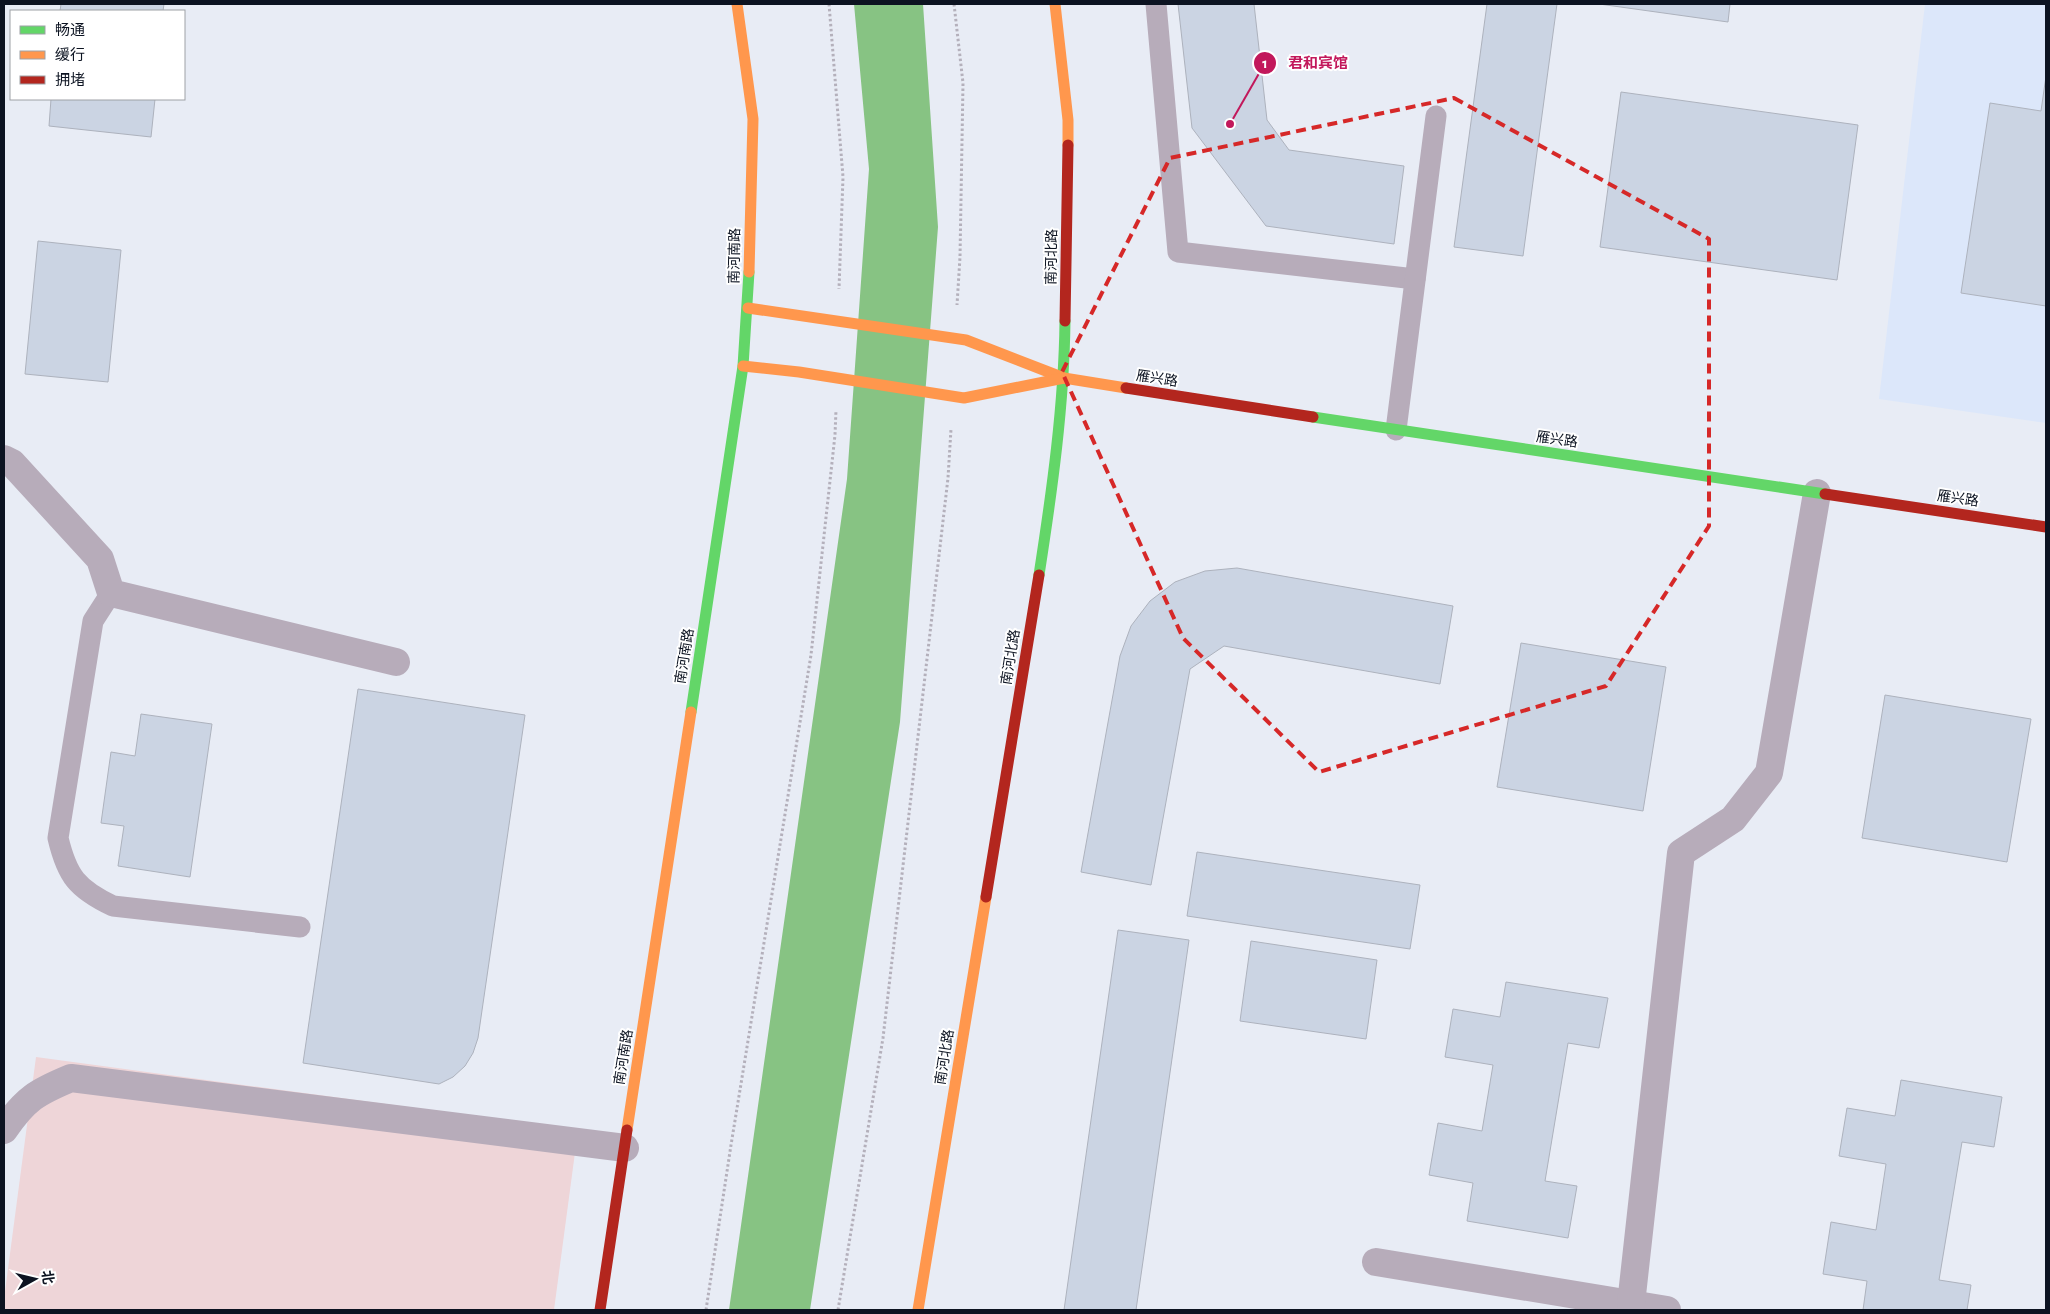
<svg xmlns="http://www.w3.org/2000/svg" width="2050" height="1314" viewBox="0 0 2050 1314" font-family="'Alegreya Sans','Noto Sans SC',sans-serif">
<rect width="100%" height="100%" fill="#e8ecf5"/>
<path fill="#dce7fa" d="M1925,4h121v419l-167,-24z"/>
<path fill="#eed5d8" d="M36,1057l542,73 -24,180h-550v-11z"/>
<path fill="#87c383" d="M854,4h69l15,223 -38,495 -90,588h-81l118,-831 22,-310z"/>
<g fill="#cbd4e3" stroke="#adb2bd">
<path d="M61,4h103l-1,7h-103z"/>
<path d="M1178,4h76l13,116 22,30 115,16 -10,78 -128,-18 -74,-98z"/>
<path d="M1487,4h70l-34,252 -69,-9z"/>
<path d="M1599,4h131l-2,18z"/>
<path d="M2046,76v230l-85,-13 29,-190 51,8z"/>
<path d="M1621,92l237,33 -21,155 -237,-33z"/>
<path d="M51,99h104l-4,38 -102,-11z"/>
<path d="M38,241l83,9 -13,132 -83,-8z"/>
<path d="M1237,568l216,38 -13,78 -216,-38 -34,23 -39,216 -70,-13 39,-216 11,-30 19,-25 25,-19 30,-11z"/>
<path d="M1521,643l145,24 -23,144 -146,-24z"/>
<path d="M358,689l167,26 -47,323 -5,15 -8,13 -12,11 -14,7 -136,-21z"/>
<path d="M1885,695l146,24 -24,143 -145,-24z"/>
<path d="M141,714l71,10 -22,153 -72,-11 6,-40 -23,-3 10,-71 24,4z"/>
<path d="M1197,852l223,33 -10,64 -223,-33z"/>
<path d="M1118,930l71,10 -53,370h-72z"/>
<path d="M1251,941l126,19 -11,79 -126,-18z"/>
<path d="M1506,982l102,16 -9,50 -31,-5 -23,138 32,5 -9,52 -101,-17 6,-38 -44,-8 9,-52 44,8 11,-66 -48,-8 8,-48 47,8z"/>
<path d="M1901,1080l101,17 -8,50 -32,-5 -23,138 32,5 -4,25h-104l4,-29 -44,-7 8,-52 45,8 10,-66 -47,-8 8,-48 48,8z"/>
</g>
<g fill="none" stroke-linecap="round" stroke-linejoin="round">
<g stroke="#b4b0bb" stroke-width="3" stroke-dasharray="2.5 2.5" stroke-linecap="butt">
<path d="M829,4l14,173 -4,112"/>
<path d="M954,4l9,79 -3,174 -3,48"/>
<path d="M706,1310l25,-165 80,-490 24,-220 1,-25"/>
<path d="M838,1310l45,-272 65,-560 3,-49"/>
</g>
<g stroke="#b7acba" stroke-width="21">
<path d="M1156,4l22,248 237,27"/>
<path d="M1396,430l40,-314"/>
<path d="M111,593l-18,28 -35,217c9,38 19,51 55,68l187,21"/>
</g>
<g stroke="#b7acba" stroke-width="28">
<path d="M4,459l8,4 88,96 11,34 285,69"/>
<path d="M4,1130c21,-31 33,-38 67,-52l554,70"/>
<path d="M1376,1262l291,48"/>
<path d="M1631,1304l50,-451 52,-34 36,-46 48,-280"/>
</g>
<g stroke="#63d668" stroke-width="11">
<path d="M1313,417l512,77"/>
<path d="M1039,575c13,-84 25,-169 26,-254"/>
<path d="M691,712l52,-346 6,-94"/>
</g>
<g stroke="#ff974d" stroke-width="11">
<path d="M737,4l16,115 -4,153"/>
<path d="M1055,4l13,116v25"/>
<path d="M748,308l218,32 98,38 62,10"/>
<path d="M743,366l56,6 165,26 100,-20"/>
<path d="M627,1130l64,-418"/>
<path d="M918,1310l68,-413"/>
</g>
<g stroke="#b3261e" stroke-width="11">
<path d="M1065,321l3,-176"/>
<path d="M1126,388l187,29"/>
<path d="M1825,494l221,33"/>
<path d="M986,897l53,-322"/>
<path d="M600,1310l27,-180"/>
</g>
</g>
<path fill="none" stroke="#d62828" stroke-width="4" stroke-dasharray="10 6" stroke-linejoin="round" d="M1454,98l255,141v287l-103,160 -287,86 -136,-134 -121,-266 108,-214z"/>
<g text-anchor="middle" stroke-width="4" stroke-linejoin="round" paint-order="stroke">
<g font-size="14" fill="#0c1321" stroke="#fff">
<text transform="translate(734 256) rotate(-89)" y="5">南河南路</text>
<text transform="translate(1051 257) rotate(-89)" y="5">南河北路</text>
<text transform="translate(1157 378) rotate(9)" y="5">雁兴路</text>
<text transform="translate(1557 439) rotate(8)" y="5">雁兴路</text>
<text transform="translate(1958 498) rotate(8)" y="5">雁兴路</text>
<text transform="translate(684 656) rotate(-81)" y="5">南河南路</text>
<text transform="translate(1010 657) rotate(-81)" y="5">南河北路</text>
<text transform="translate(623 1057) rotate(-81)" y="5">南河南路</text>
<text transform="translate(944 1057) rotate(-81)" y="5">南河北路</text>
</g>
</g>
<path fill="none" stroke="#c2185b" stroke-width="2" d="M1230 124L1265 63"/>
<g fill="#c2185b" stroke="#fff" stroke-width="2">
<circle cx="1230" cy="124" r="5"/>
<circle cx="1265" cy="63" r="12"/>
</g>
<g font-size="15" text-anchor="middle" font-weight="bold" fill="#fff">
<text x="1265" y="68">1</text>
</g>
<g font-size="15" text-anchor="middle" font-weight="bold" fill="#c2185b" stroke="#fff" stroke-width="4" stroke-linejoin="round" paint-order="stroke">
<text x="1318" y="68">君和宾馆</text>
</g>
<rect width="2050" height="1314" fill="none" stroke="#0c1321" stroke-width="10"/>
<rect x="10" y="10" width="175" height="90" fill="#ffffff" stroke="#9ea1a6"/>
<rect x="20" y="26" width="25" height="8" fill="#63d668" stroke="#9ea1a6"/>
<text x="55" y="35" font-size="15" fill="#0c1321">畅通</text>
<rect x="20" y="51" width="25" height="8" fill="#ff974d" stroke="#9ea1a6"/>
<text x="55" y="60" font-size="15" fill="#0c1321">缓行</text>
<rect x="20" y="76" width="25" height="8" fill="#b3261e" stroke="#9ea1a6"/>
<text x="55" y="85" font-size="15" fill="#0c1321">拥堵</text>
<g transform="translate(35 1279) rotate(82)" stroke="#ffffff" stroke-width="4" paint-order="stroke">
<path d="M0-4L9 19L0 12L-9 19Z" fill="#0c1321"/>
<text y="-8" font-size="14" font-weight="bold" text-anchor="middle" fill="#0c1321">北</text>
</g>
</svg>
